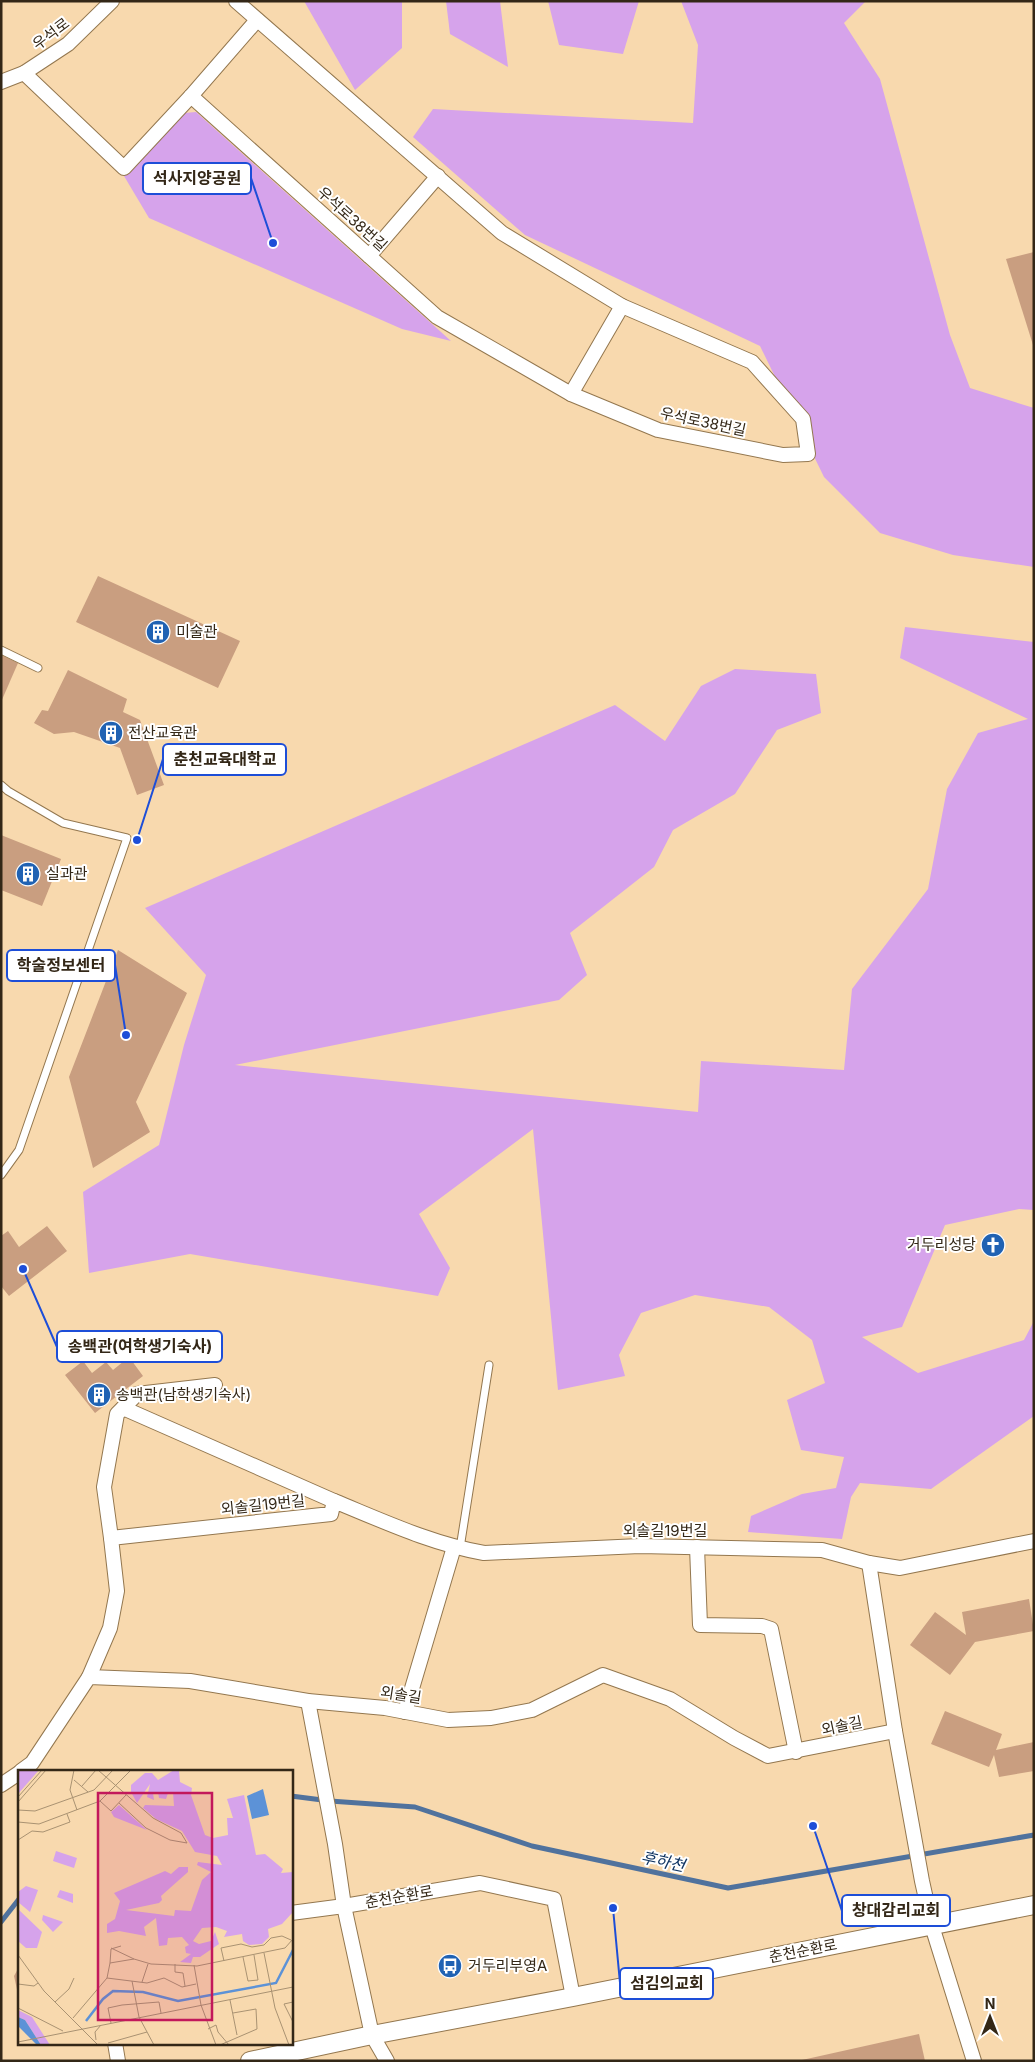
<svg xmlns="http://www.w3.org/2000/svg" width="1035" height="2062" viewBox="0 0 1035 2062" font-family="Inter,'Noto Sans KR',sans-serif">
<rect width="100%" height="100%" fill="#f8d9ae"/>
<g fill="#d6a3eb">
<path d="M304,1h98v47l-47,42z"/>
<path d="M446,1h54l8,66 -58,-33z"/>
<path d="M548,1h91l-16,53 -64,-9z"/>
<path d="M681,1h185l-22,22 36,56 70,256 20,53 64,20v159l-81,-12 -73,-22 -56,-56 -64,-131 -235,-111 -112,-98 20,-28 260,14 5,-78z"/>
<path d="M196,112l255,229 -49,-12 -253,-111 -25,-42 60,-63z"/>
<path d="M905,627l129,15v568l-15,-1 -74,16 -43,102 -40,10 56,36 106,-33 10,-19v95l-103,73 -71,-6 -9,14 -9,42 -94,-7 3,-16 51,-22 34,-6 8,-31 -43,-7 -14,-50 38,-17 -13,-43 -43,-33 -74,-12 -54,18 -22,42 6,21 -67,14 -25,-261 -114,85 31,54 -12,28 -248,-42 -101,19 -6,-81 76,-47 25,-100 22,-70 -61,-67 470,-203 50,36 36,-55 34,-17 81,5 5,39 -44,17 -42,64 -62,36 -19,37 -84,66 17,42 -28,25 -324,65 463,47 3,-51 143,9 8,-81 76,-100 19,-100 31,-56 50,-14 -128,-61z"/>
</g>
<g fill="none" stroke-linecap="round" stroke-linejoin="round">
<g stroke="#50729d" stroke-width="5">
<path d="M291,1796l39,5 85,6 117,39 196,42 306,-53"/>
<path d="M1,1922l18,-23"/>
</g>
</g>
<g fill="#c99e80">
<path d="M1034,252v93h-1l-27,-86z"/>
<path d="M98,576l142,65 -22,47 -142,-66z"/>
<path d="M1,655l17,8 -17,39z"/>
<path d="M68,670l59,29 -4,13 17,8 24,65 -27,10 -17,-47 -46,-16 -20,2 -20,-11 8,-13 6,1z"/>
<path d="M1,835l60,24 -19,47 -41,-16z"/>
<path d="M118,950l69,43 -51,109 14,30 -57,36 -24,-91z"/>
<path d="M47,1226l20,25 -58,45 -8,-10v-50l7,-5 11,16z"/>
<path d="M129,1357l14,19 -48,37 -30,-38 18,-14 9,12 14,-11 7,8z"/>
<path d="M1029,1599l5,32 -59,11 -25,33 -40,-30 25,-33 31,23 -4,-23z"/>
<path d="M945,1711l57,23 -6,16 38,-8v29l-35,6 -5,-22 -5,12 -58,-23z"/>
<path d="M19,1967v27h-1l-4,-18z"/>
<path d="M919,2034l6,27h-123v-1z"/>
</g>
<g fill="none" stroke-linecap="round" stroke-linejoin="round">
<g stroke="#93774f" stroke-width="9">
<g id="service">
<path d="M1,650l37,18"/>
<path d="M1,785l7,6 55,32 64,15 -108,312 -18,25"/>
<path d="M460,1548l29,-183"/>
</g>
</g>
<g stroke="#93774f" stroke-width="16">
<g id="minor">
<path d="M24,73l100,95 67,-72 66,-76"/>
<path d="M1,82l23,-9 44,-29 44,-43"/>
<path d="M191,96l246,221 134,77 87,36 125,25 25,-1 -5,-35 -51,-57 -130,-56 -120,-73 -266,-232"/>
<path d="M369,256l69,-80"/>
<path d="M571,394l51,-88"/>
<path d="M123,1408l211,93"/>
<path d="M111,1538l-7,-51 13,-73 20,-20 78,-9"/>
<path d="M697,1547l3,78 62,1 9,3 25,123"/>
<path d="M869,1563l26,168 27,150 10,45 42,135"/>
<path d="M89,1677l21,-49 7,-37 -6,-53 220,-24 3,-13c49,20 98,43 150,52l156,-7 182,4 47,13 31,5 134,-27"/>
<path d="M308,1701l27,143 9,62 28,129 15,26"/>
<path d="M405,1712l49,-165"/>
<path d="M21,1771l11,-8 57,-86 101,4 118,20 77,7 63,12 43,-2 41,-8 71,-35 67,24 64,39 34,18 127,-25"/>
<path d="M1,1785l18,-12"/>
<path d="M291,1913l53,-7 136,-23 74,16 19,98"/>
<path d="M115,2043l3,18"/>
</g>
</g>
<g stroke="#93774f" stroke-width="20">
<path id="tertiary" d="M250,2061l122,-26 201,-38 461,-92"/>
</g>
<use href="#service" stroke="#fff" stroke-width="7"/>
<use href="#minor" stroke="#fff" stroke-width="14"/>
<use href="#tertiary" stroke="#fff" stroke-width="18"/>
</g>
<defs>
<g id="building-disc" transform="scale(1.25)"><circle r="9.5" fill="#2062b3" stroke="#fff"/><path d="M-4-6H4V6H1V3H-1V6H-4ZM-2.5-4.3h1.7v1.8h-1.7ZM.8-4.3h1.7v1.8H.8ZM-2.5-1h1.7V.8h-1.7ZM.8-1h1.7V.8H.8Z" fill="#fff"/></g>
<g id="church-disc" transform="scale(1.25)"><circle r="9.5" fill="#2062b3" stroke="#fff"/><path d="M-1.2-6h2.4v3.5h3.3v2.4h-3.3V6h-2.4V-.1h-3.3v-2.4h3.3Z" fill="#fff"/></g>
<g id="bus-disc" transform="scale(1.25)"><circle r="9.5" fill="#2062b3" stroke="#fff"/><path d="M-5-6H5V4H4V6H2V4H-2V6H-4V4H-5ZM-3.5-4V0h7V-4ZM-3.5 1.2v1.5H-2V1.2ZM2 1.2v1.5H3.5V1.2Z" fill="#fff"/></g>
</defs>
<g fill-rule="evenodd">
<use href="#building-disc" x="158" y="632"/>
<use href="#building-disc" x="111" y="733"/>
<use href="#building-disc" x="28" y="874"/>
<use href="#church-disc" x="993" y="1245"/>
<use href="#building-disc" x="99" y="1395"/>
<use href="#bus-disc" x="450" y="1966"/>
</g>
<g text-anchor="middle" stroke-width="4" stroke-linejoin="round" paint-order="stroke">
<g font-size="15" fill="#332717" stroke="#fff">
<text transform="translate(51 34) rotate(-37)" y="5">우석로</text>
<text transform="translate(352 219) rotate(42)" y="5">우석로38번길</text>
<text transform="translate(703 422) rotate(12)" y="5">우석로38번길</text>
<text transform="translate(263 1505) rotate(-6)" y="5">외솔길19번길</text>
<text x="665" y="1536">외솔길19번길</text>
<text transform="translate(401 1695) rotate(9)" y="5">외솔길</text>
<text transform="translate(842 1726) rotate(-12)" y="5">외솔길</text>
<text transform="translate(399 1897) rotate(-10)" y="5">춘천순환로</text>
<text transform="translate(803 1951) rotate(-11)" y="5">춘천순환로</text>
</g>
<g font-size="15" fill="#332717" stroke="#fff" text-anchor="start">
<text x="176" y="637">미술관</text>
<text x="128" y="738">전산교육관</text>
<text x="46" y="879">실과관</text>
<text x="976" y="1250" text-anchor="end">거두리성당</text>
<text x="116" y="1400">송백관(남학생기숙사)</text>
<text x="468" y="1971">거두리부영A</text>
</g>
<g font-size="16" font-style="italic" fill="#103461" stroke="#fff">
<text transform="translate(663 1861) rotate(12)" y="6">후하천</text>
</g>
</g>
<g transform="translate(18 1770)">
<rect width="275" height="275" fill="#f8d9ae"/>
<path d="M0,0h21l-21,24zM156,0l5,1 1,11 12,6 -1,7 14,40 8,3 15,-3 -1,-17h6l-6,-19 17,-4 12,60 9,-1 18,15 -2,4 12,-1v40l-11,12 -14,5 1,8 -7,7 -13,1 -6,-4 -1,-7 -18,3 3,-6 -11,-4 -14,1 -9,13 6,3 12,-3 4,-9 4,12 -19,13h-7l-2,6 -11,-1 11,-8 -5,-1 -1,-6 4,-2 -7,-8 -14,1 -1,7 -8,1 -3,-28 -12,9 2,9 -27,-5 -12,2v-9l8,-5 5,-18 -6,-8 51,-22 6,3 8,-7h9v5l-27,24 1,4 -3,3 -33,7 48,6 1,-6 16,1 11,-31 9,-8 -14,-7 1,-3 24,3 -5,-9 -22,-4 -13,-21 -26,-12 -13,-11 2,-3 29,1 -1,-14 -5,1 -2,6 -7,-1 -1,-6 -5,1 1,7 -7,-3 3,-13 -13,19 -6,-11v-7l14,-12h7l6,7zM101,35l28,25 -33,-13 -3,-5zM38,81l21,7 -3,10 -21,-7zM8,116l12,4 -8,22 -12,-10v-10zM42,120l13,4v9l-16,-6zM0,139l24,23 -5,16h-11l-8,-7zM25,145l20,7 -10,10 -11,-12zM0,240l14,7 18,28h-9l-16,-25 -7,-3z" fill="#d6a3eb"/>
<path d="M245,19l6,26 -17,4 -5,-23zM0,247l7,3 16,25h-4l-19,-19z" fill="#5c92d7"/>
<path fill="none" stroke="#5c92d7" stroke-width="2.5" d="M68,251l17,-22 10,-8 30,1 35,9 98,-18 17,-33"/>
<path fill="none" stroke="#a99272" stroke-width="1" d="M56,0l-4,20 7,20M80,0l55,48 28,15 6,10 -17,-3 -24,-12 -27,-25M56,10l14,12M64,16l14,-16M0,27l24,-27M82,31l11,10 15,-16M0,32l28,-32M0,40l17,1 59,-21 19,-20M0,52l21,2 61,-23 31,-31M0,70l14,-9 11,1 27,-10 -3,-8M93,178l23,11M246,183l11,55 14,37M0,185l26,36 54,54M225,187l5,24 10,-1 -4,-25M206,191l-3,-13 20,-4 11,3 12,-2 7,-7 11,-2 9,4M92,193l1,-14 10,-3M157,194v8l8,1 2,13M176,195l7,40 15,40M89,208l3,-15 24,-4 17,5 46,2 88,-18 8,-9M114,211l7,36 15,28M124,212l6,-18M0,214l16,2 4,-3M212,230l7,35M37,232l14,-13 5,-11M275,232l-9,2 9,18M0,238l45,23M55,248l34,-40 40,5 17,-5 18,9 14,-3M93,253l-3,-15 14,-3 37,-3 2,11M190,259l8,-4 2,7 11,13M78,270l-1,-8 6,-7M0,272l275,-55M90,273l39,-11M202,275l37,-16 -1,-20 -23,4"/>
<path fill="#c2185b" fill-opacity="0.15" stroke="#c2185b" stroke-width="2.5" d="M80,23h114v227h-114z"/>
<rect width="275" height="275" fill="none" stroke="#332717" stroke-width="2.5"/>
</g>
<path fill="none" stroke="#1d4ed8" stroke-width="2" d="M273 243L251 178M137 840L163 759M126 1035L115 965M23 1269L57 1347M813 1826L842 1911M613 1908L620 1983"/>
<g fill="#1d4ed8" stroke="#fff" stroke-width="2">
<circle cx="273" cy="243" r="5"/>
<circle cx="137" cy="840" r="5"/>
<circle cx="126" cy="1035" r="5"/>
<circle cx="23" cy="1269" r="5"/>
<circle cx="813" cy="1826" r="5"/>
<circle cx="613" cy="1908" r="5"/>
</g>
<g fill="#fff" stroke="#1d4ed8" stroke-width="2">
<rect x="143" y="163" width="108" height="31" rx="5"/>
<rect x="163" y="744" width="123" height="31" rx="5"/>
<rect x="7" y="950" width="108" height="31" rx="5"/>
<rect x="57" y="1331" width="165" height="31" rx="5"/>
<rect x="842" y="1895" width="108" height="31" rx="5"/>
<rect x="620" y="1968" width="93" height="31" rx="5"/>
</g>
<g font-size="16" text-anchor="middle" font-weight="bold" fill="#332717">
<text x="197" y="184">석사지양공원</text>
<text x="225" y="765">춘천교육대학교</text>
<text x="61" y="971">학술정보센터</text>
<text x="140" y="1352">송백관(여학생기숙사)</text>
<text x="896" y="1916">창대감리교회</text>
<text x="667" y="1989">섬김의교회</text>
</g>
<rect width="1035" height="2062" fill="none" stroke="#332717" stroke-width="5"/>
<g transform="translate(990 2017)" stroke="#ffffff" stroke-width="4" paint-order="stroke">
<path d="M0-4L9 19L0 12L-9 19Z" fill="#332717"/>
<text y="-8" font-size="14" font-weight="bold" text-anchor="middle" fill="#332717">N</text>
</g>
</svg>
